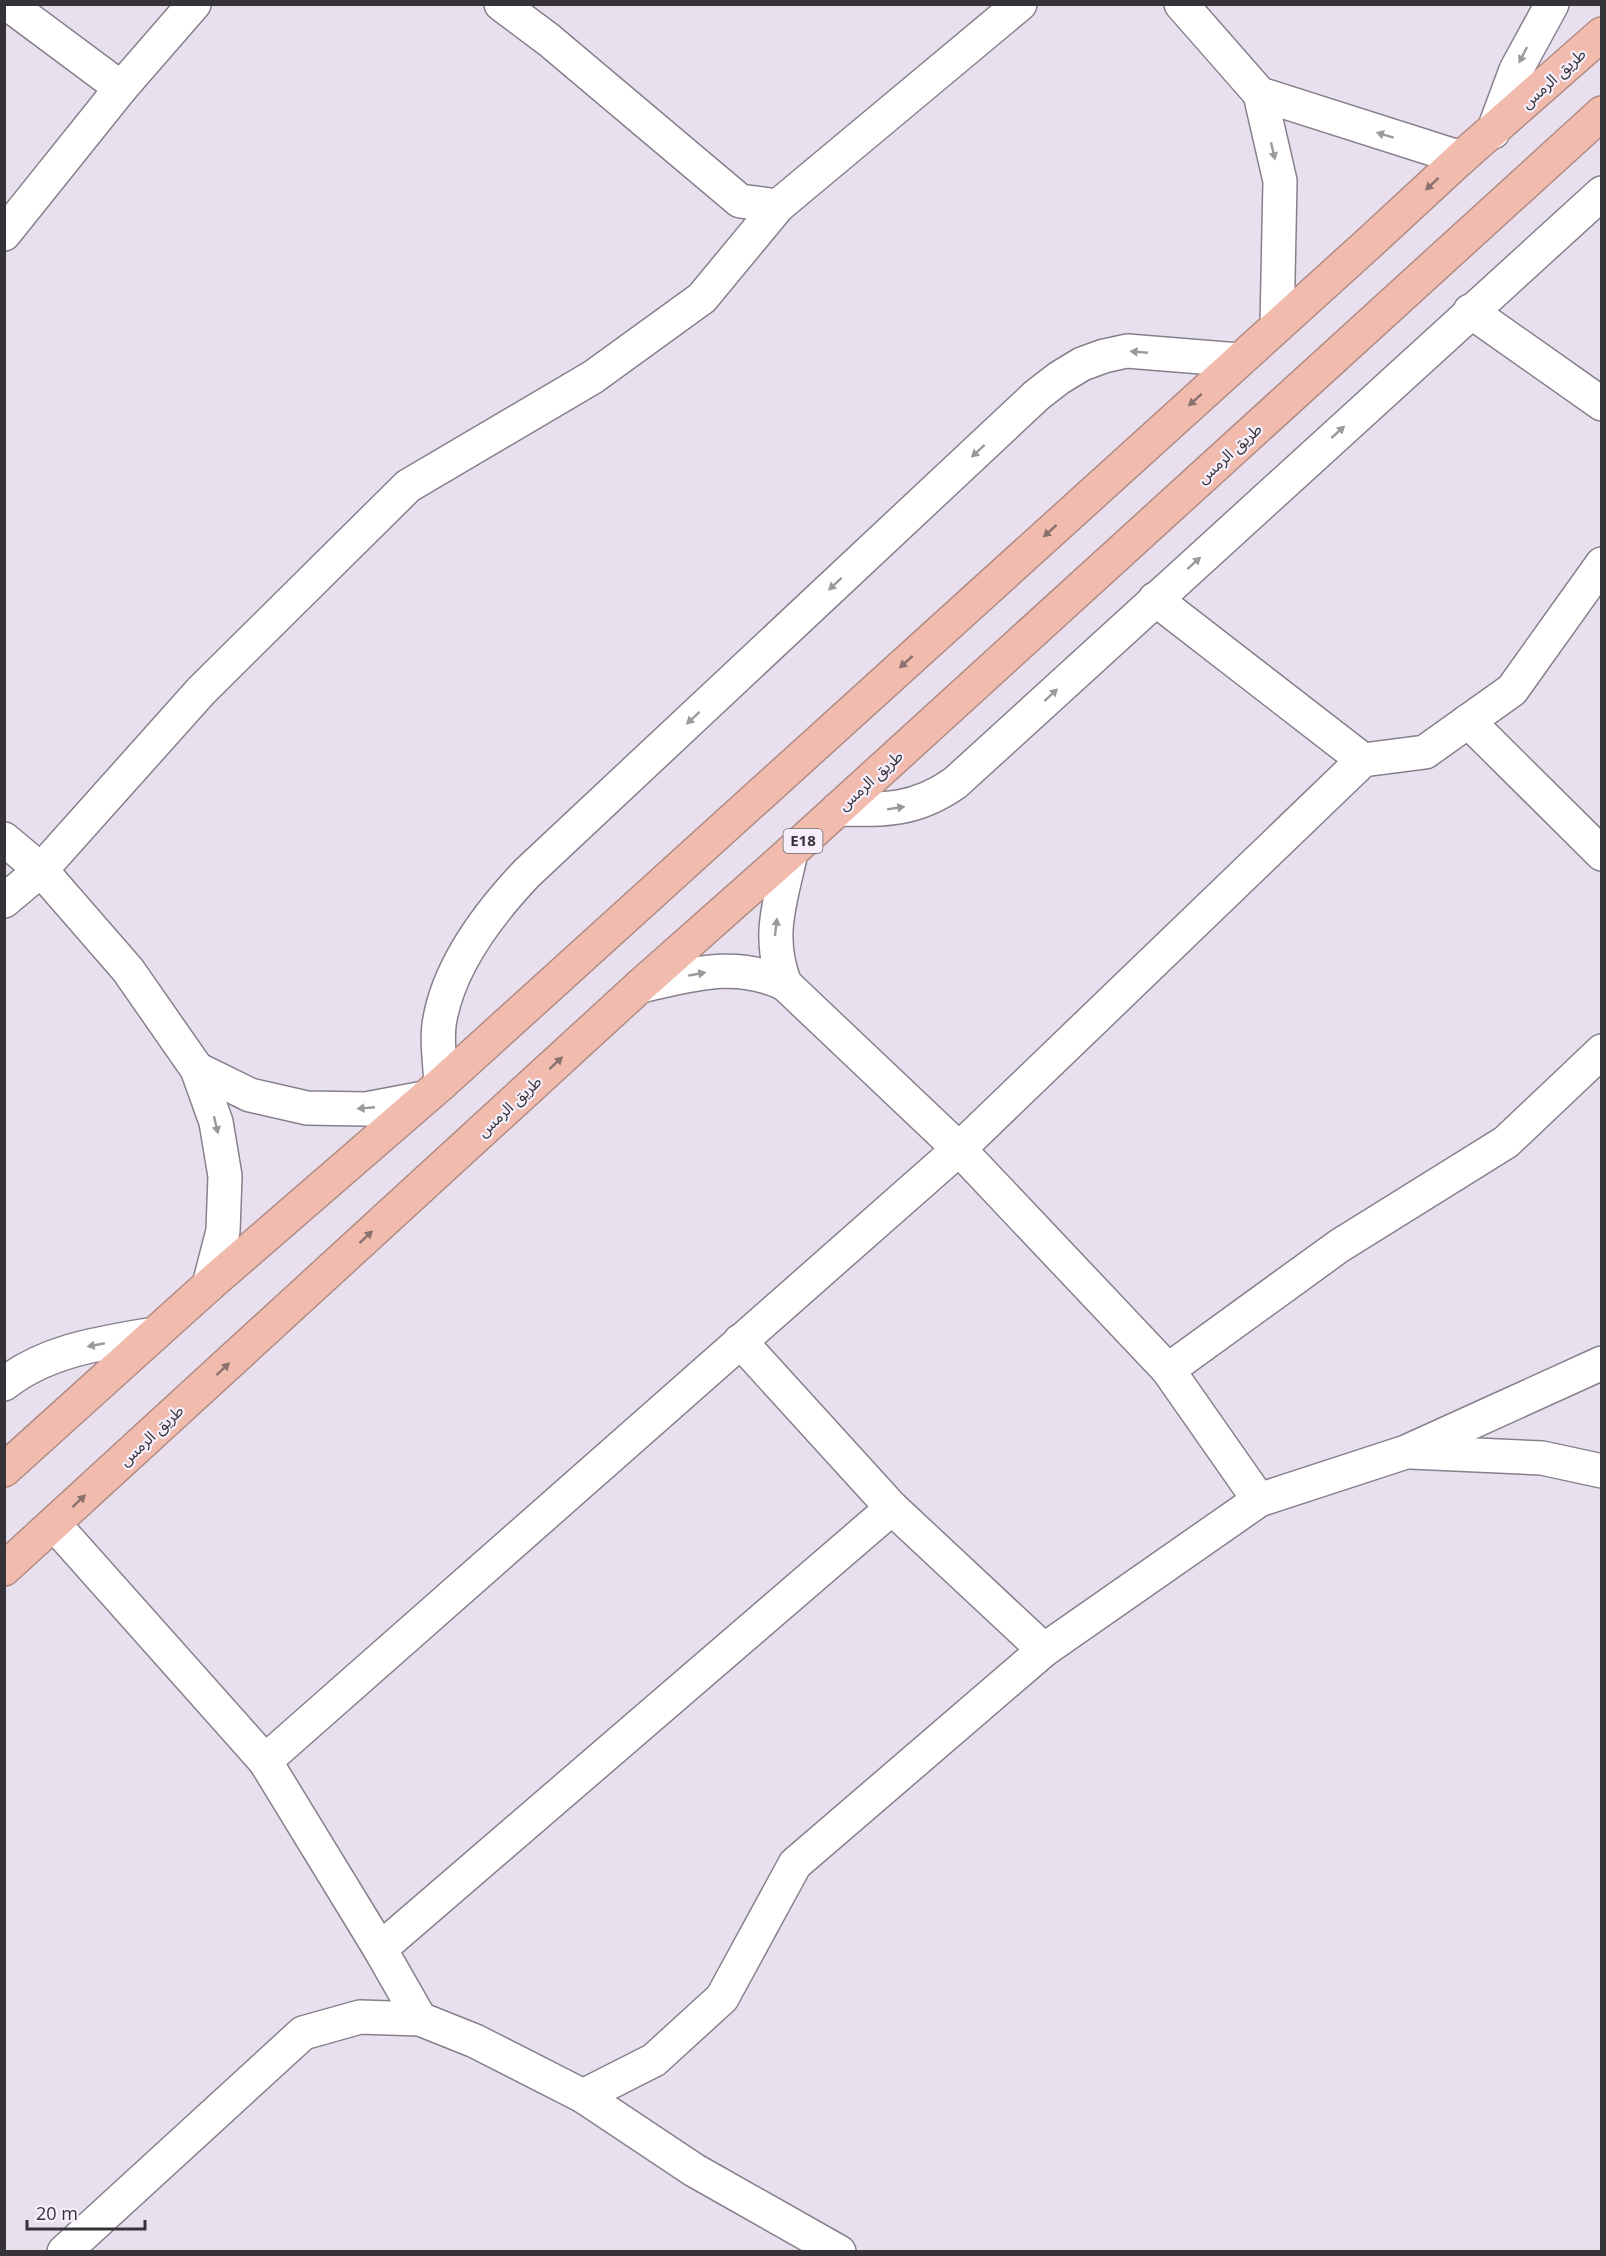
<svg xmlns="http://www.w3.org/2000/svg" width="1606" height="2256" viewBox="0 0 1606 2256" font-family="'Open Sans','Noto Sans Arabic',sans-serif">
<rect width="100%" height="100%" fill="#e8e0ee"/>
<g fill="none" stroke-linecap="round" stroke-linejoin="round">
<g stroke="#86808c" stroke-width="36">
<g id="minor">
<path d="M8,4l113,84"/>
<path d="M501,4l48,36 191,161 38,5"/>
<path d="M1181,4l79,90 20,87 -3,145"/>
<path d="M1260,94l201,64"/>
<path d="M1493,132l23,-62 36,-66"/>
<path d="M4,234l117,-146 73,-84"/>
<path d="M1470,311l132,93"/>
<path d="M1155,599l208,161"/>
<path d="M1468,721l134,133"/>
<path d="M838,809c47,1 77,2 117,-26l647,-590"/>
<path d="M4,839l37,31 87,100 69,99 19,53 9,54 -2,55 -14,54"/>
<path d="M4,901l37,-31 160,-179 207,-205 185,-109 109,-79 76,-92 242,-202"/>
<path d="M785,984c-19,-49 -4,-84 6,-132"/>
<path d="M640,986c51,-11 95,-26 145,-2l174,165 209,221 91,130"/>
<path d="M197,1069l53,26 57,13 59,1 58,-11"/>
<path d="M441,1084c-1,-20 -5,-47 -1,-65 10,-55 50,-107 87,-146l510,-478 22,-17 23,-14 22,-8 23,-5 112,9"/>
<path d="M740,1341l152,167 152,142"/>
<path d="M1168,1370l171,-124 167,-104 96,-91"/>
<path d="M4,1384c43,-34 98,-41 150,-50"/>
<path d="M1411,1452l131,6 60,13"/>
<path d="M54,1524l211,237 115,188 40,70"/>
<path d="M265,1761l694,-612 404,-389 62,-8 87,-62 90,-126"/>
<path d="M380,1949l512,-441"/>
<path d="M583,2096l71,-36 68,-62 73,-134 249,-214 215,-150 147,-48 196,-89"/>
<path d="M64,2252l239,-219 57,-16 60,2 55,22 108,55 111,74 145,82"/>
</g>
</g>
<g stroke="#b08c84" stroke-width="36">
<g id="highway">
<path d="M4,1470l205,-185 232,-201 927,-840 93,-86 141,-124"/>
<path d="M4,1569l636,-583 151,-134 811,-739"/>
</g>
</g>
<use href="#minor" stroke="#fff" stroke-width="33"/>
<use href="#highway" stroke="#f1bcad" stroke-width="33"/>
</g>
<defs><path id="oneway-solid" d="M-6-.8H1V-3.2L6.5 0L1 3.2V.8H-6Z" transform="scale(1.5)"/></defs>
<g fill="#9a999c">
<use href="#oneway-solid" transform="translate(1523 55) rotate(117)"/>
<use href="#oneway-solid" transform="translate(1385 135) rotate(-163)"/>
<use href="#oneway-solid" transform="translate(1273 151) rotate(77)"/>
<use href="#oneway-solid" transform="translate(1139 352) rotate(-175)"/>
<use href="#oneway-solid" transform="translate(1338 432) rotate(-42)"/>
<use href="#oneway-solid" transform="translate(978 451) rotate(137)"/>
<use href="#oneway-solid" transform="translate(1194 563) rotate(-42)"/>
<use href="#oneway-solid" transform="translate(835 584) rotate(137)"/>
<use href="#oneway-solid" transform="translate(1051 695) rotate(-43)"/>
<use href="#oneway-solid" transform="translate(693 718) rotate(137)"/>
<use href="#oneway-solid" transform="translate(896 808) rotate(-9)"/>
<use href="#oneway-solid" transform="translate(776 927) rotate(-83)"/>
<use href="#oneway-solid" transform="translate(697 974) rotate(-10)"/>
<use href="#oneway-solid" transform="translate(366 1108) rotate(175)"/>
<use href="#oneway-solid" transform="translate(216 1125) rotate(77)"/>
<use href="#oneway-solid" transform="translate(96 1345) rotate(169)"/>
</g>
<g fill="#8a716d">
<use href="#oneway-solid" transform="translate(1432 184) rotate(137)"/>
<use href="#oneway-solid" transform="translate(1195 400) rotate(138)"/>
<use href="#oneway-solid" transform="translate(1050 531) rotate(138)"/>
<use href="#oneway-solid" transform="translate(906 662) rotate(138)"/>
<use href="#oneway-solid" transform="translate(556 1063) rotate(-43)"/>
<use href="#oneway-solid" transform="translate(366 1237) rotate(-43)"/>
<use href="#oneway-solid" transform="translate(223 1369) rotate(-43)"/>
<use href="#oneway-solid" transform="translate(79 1501) rotate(-43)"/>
</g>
<g text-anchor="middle" stroke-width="4.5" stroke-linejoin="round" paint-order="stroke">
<rect fill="#f5eefb" stroke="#6f6b72" stroke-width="1.5" x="783.5" y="829" width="39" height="24" rx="4.5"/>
<g font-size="15" font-weight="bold" fill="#363338">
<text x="803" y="846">E18</text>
</g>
<g font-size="16" fill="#363338" stroke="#f5eefb">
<text transform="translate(1553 78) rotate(-42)" y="6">طريق الرمس</text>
<text transform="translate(1229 453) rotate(-42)" y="6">طريق الرمس</text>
<text transform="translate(870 780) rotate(-42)" y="6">طريق الرمس</text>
<text transform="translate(509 1106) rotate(-43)" y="6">طريق الرمس</text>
<text transform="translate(151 1435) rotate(-43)" y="6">طريق الرمس</text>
</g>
</g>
<rect width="1606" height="2256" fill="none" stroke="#363338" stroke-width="12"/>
<path d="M27 2220v9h118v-9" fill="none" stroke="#363338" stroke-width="3"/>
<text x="36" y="2220" font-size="18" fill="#363338" stroke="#f5eefb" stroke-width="4.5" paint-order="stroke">20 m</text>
</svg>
